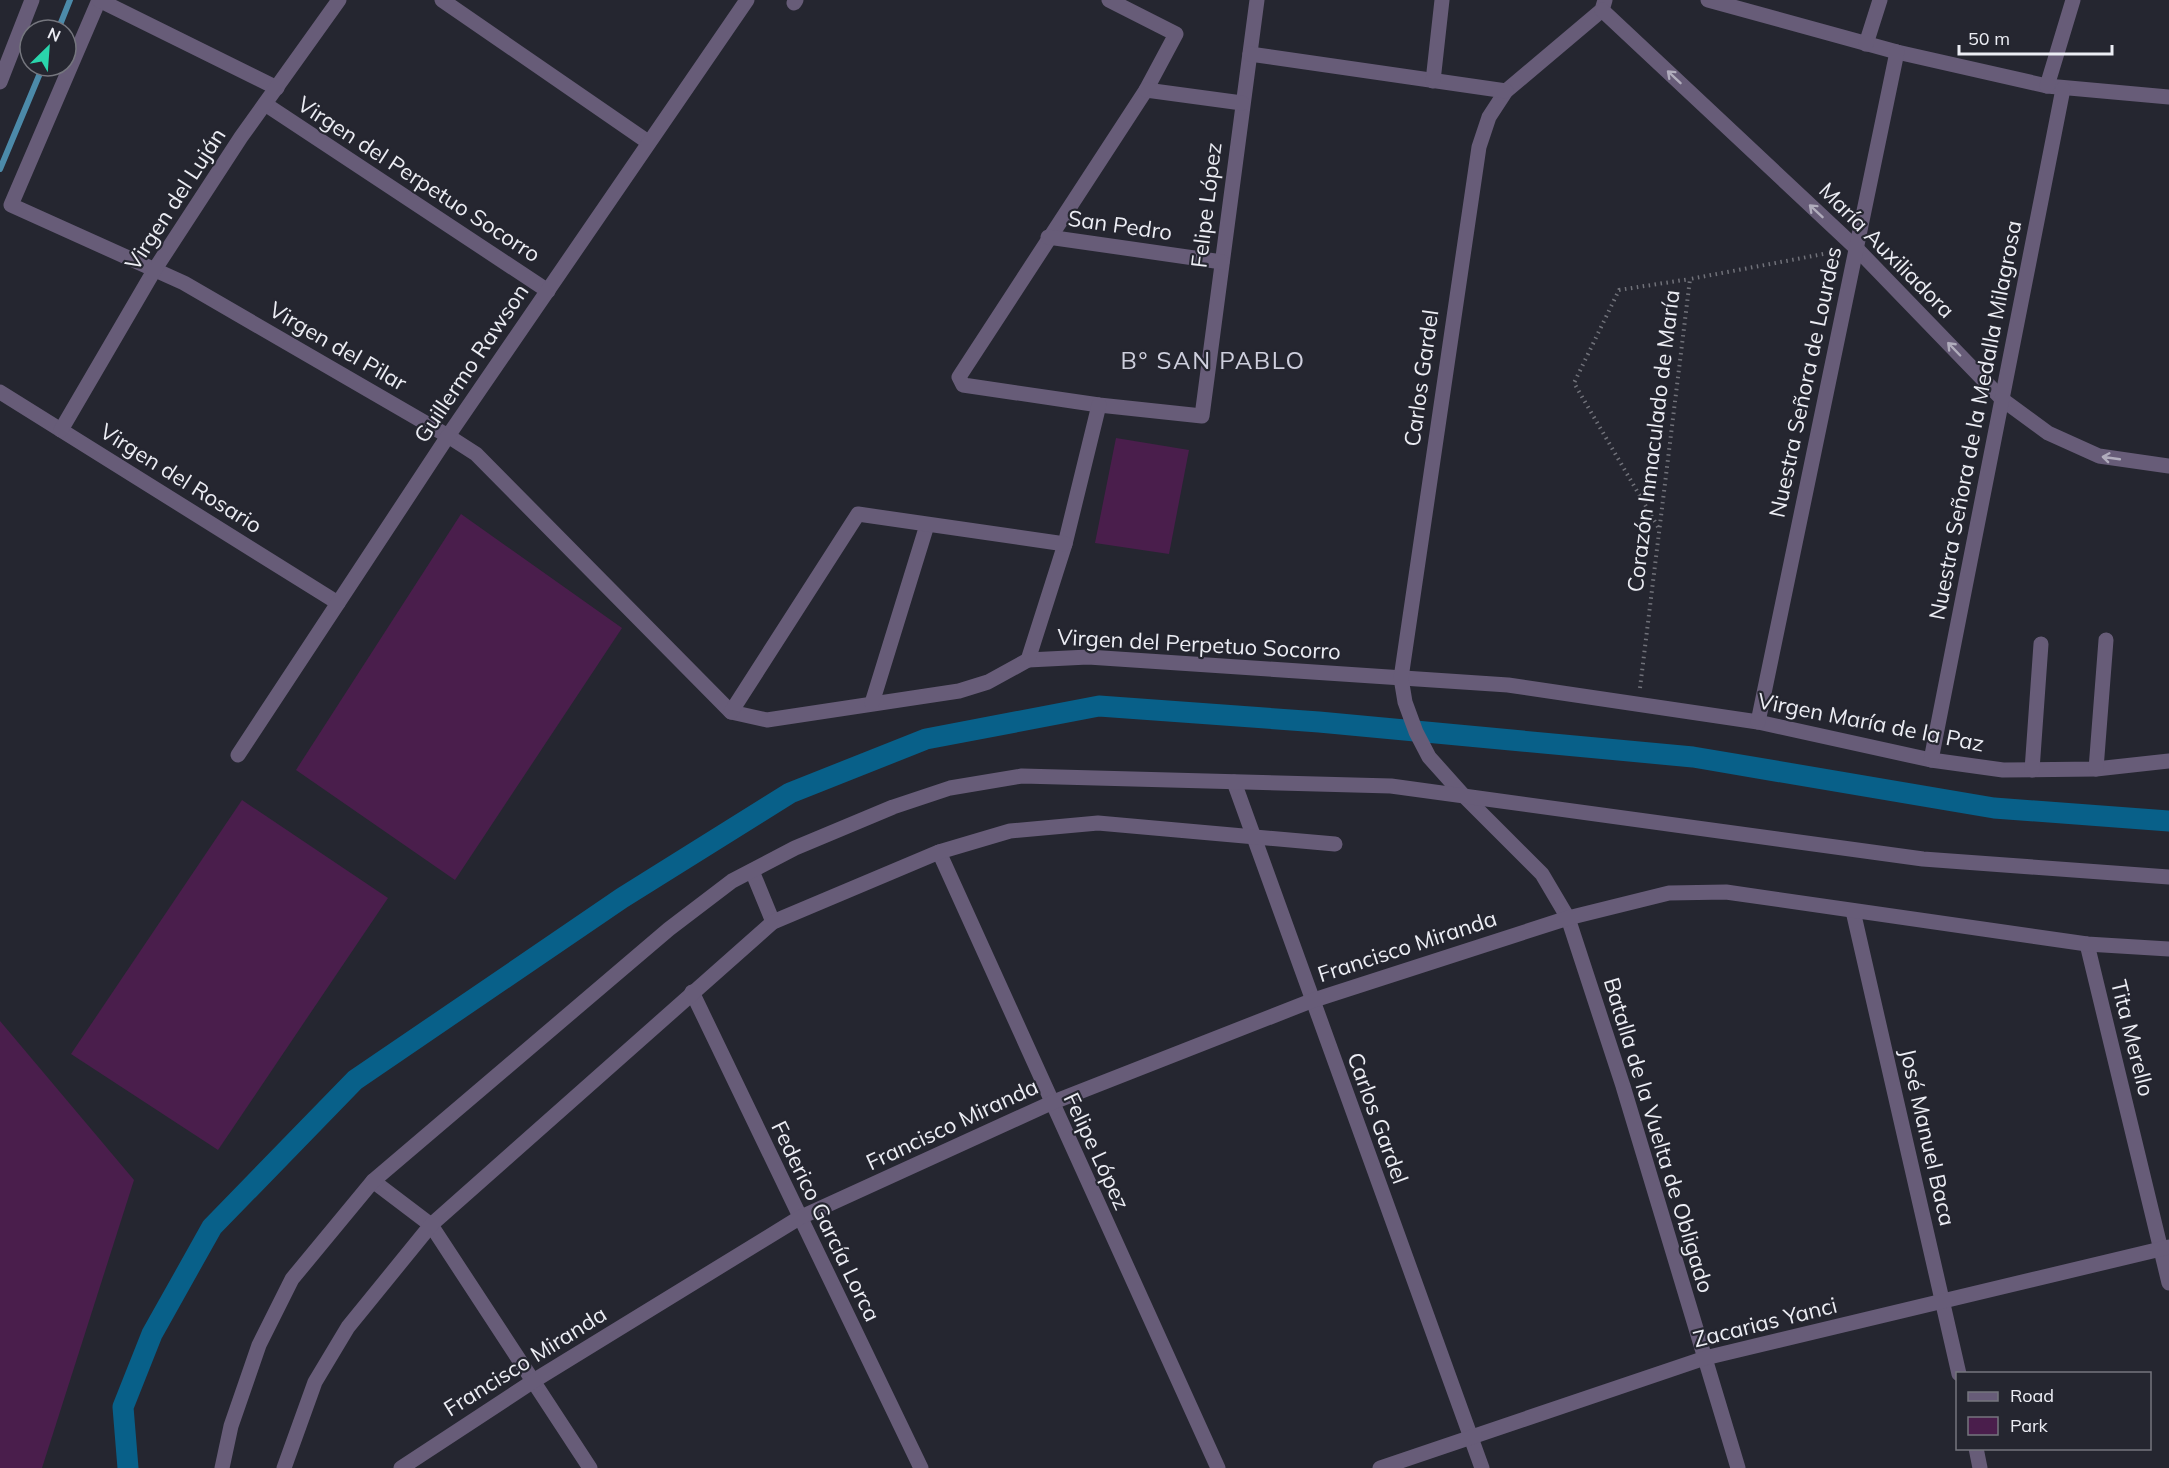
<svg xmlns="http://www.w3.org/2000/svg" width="2169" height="1468" viewBox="0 0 2169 1468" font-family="Mulish,sans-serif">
<rect width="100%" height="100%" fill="#252630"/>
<g fill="#4a1e4c">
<path d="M1116,438l73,12 -20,104 -74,-11z"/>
<path d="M461,514l161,114 -167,252 -159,-110z"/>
<path d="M242,800l146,98 -170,252 -147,-96z"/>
<path d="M0,1021l134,159 -92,288h-42z"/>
</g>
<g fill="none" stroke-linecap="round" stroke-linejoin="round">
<g stroke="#4c8aa9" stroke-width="6">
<path d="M58,30l12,-30"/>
<path d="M0,169l43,-103"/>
</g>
<path stroke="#086089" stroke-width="21" d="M128,1468l-5,-61 29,-73 60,-107 143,-147 267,-182 168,-105 136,-54 173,-33 220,16 374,35 301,51 175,13"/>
<g stroke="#71727a" stroke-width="4" stroke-dasharray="1.5 4.5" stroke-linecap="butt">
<path d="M1658,527l-84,-144 45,-93 71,-11"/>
<path d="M1640,688l50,-409 144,-27"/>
</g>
<g stroke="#675c78" stroke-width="15">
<path d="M99,0l-88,205 173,78 264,153 28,18 255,258 36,8 192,-29 29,-9 40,-22 60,-3 420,28 250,37 173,38 72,10 93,-1 73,-8"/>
<path d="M99,0l178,88"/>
<path d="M442,0l206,142"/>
<path d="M1109,0l67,34 -30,56 -187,287 4,8 136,20 103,11 55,-416"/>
<path d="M1605,0l-3,10 -96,81 -17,26 -10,30 -78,531 4,24 11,30 13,25 34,38 79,79 26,44 55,168 115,382"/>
<path d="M1708,0l189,52 150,34 122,11"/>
<path d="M794,3l2,-3"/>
<path d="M1602,10l254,238 147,152 45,33 51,23 70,10"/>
<path d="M1866,44l14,-44"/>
<path d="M1250,54l256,37"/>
<path d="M1433,81l9,-81"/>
<path d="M0,82l32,-82"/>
<path d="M2047,86l26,-86"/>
<path d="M1146,90l96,13"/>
<path d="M265,104l283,187"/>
<path d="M1048,237l174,25"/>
<path d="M0,392l338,211"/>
<path d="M61,430l94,-161 86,-132 98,-137"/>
<path d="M1028,660l37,-116 34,-139"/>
<path d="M872,703l55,-178"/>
<path d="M731,712l127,-198 207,30"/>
<path d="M1758,722l139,-670"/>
<path d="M238,755l210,-319 299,-436"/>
<path d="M1931,760l132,-671"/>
<path d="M2096,769l10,-129"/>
<path d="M2032,770l9,-126"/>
<path d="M1234,782l248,686"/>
<path d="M939,852l279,616"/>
<path d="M752,871l21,51"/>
<path d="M1853,911l106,463"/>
<path d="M2087,944l82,339"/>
<path d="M692,992l229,476"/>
<path d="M373,1181l58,44 159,243"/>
<path d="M1976,1448l4,20"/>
<path d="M222,1468l9,-42 28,-81 33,-66 81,-98 296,-252 63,-48 63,-33 98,-41 57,-19 72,-12 369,10 532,73 246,18"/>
<path d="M284,1468l31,-86 33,-55 83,-102 342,-303 166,-70 71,-21 88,-8 237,21"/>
<path d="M401,1468l134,-88 264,-162 252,-115 260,-102 257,-83 101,-25 57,-1 361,52 82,5"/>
<path d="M1380,1468l325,-110 464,-111"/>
</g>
</g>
<defs><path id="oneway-shaft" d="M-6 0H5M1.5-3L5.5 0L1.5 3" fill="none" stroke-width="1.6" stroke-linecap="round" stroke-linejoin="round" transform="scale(1.5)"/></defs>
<g stroke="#b0acbc">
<use href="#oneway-shaft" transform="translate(1674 77) rotate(-137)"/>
<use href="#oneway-shaft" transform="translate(1816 211) rotate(-137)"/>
<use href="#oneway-shaft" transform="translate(1954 349) rotate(-134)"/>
<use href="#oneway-shaft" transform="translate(2111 458) rotate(-172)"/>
</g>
<g text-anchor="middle" stroke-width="4.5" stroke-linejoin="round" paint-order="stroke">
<g font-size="22" fill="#ecedf4" stroke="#252630">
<text transform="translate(419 179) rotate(33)" y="8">Virgen del Perpetuo Socorro</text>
<text transform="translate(175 199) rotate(-57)" y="8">Virgen del Luján</text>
<text transform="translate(1206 205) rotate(-83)" y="8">Felipe López</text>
<text transform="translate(1120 225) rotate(8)" y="8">San Pedro</text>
<text transform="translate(1887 250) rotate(45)" y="8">María Auxiliadora</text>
<text transform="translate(338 346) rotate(30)" y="8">Virgen del Pilar</text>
<text transform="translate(471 363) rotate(-56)" y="8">Guillermo Rawson</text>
<text transform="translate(1421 378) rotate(-82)" y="8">Carlos Gardel</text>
<text transform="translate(1805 382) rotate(-78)" y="8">Nuestra Señora de Lourdes</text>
<text transform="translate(1975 420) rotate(-79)" y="8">Nuestra Señora de la Medalla Milagrosa</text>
<text transform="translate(1653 441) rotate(-83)" y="8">Corazón Inmaculado de María</text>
<text transform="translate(181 478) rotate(32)" y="8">Virgen del Rosario</text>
<text transform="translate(1199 644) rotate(3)" y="8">Virgen del Perpetuo Socorro</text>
<text transform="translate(1871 722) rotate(11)" y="8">Virgen María de la Paz</text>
<text transform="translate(1407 946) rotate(-18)" y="8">Francisco Miranda</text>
<text transform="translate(2133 1038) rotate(76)" y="8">Tita Merello</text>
<text transform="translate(1378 1118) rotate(70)" y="8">Carlos Gardel</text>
<text transform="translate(952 1124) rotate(-25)" y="8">Francisco Miranda</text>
<text transform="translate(1659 1135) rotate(73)" y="8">Batalla de la Vuelta de Obligado</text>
<text transform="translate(1928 1137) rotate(77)" y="8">José Manuel Baca</text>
<text transform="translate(1097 1151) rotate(65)" y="8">Felipe López</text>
<text transform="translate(826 1221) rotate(64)" y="8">Federico García Lorca</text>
<text transform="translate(1765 1322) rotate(-14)" y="8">Zacarias Yanci</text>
<text transform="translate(525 1361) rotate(-32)" y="8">Francisco Miranda</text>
</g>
<g font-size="24" letter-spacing="1.5" fill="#cecfdd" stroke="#252630">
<text x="1213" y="369">B° SAN PABLO</text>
</g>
</g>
<rect x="1956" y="1372" width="195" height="78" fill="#252630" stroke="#75767e" stroke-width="1.5"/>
<rect x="1968" y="1392" width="30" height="9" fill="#675c78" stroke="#75767e" stroke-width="1.5"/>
<text x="2010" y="1402" font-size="18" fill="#ecedf4">Road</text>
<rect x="1968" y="1417" width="30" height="18" fill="#4a1e4c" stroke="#75767e" stroke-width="1.5"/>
<text x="2010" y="1432" font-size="18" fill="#ecedf4">Park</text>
<g transform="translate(48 48) rotate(25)"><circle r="28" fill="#252630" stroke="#75767e" stroke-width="1.5"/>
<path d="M0-4.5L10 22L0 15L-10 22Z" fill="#2ad5ac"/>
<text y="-9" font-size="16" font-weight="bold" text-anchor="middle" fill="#ecedf4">N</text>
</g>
<path d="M1959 45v9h153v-9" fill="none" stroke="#ecedf4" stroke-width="3"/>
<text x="1968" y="45" font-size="18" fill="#ecedf4" stroke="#252630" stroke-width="4.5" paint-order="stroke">50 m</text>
</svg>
